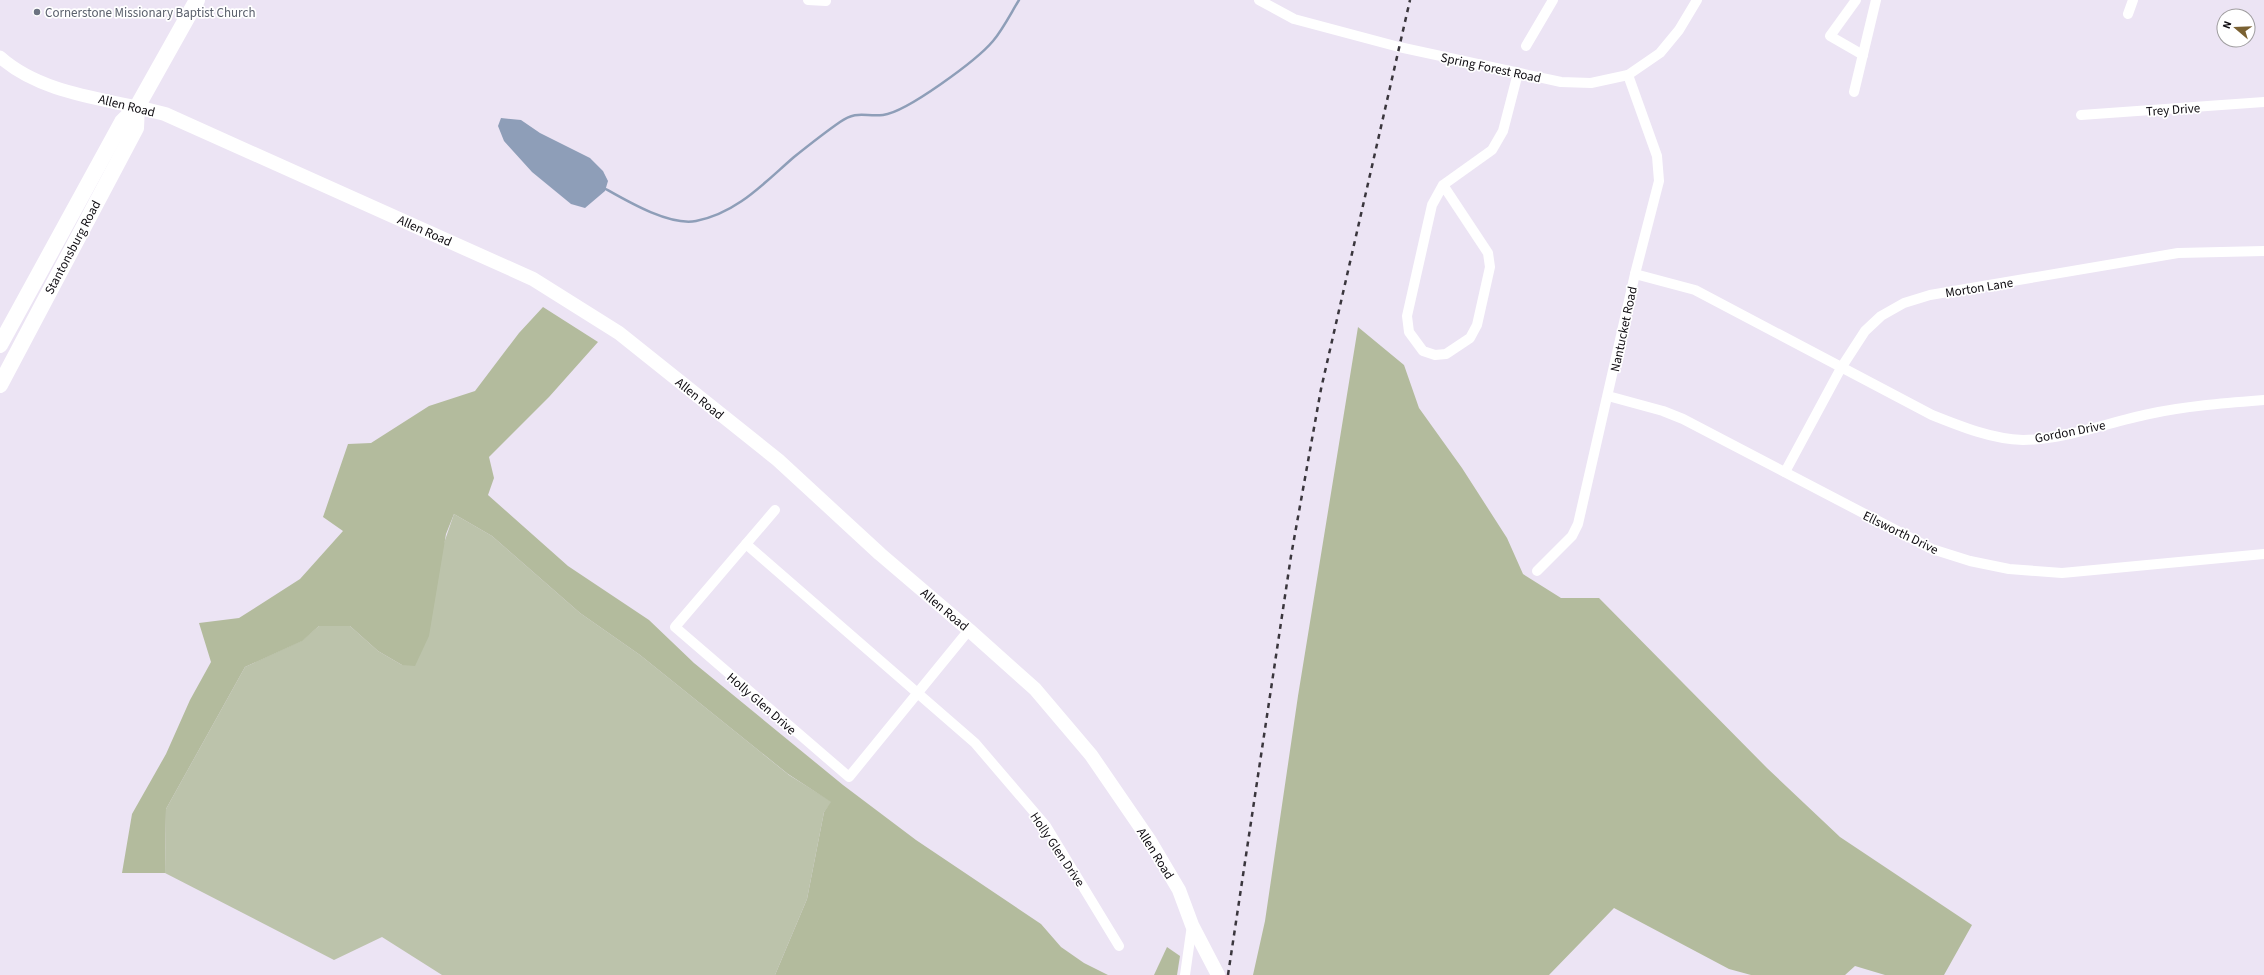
<svg xmlns="http://www.w3.org/2000/svg" width="2264" height="975" viewBox="0 0 2264 975" font-family="'Source Sans 3',sans-serif">
<rect width="100%" height="100%" fill="#ece4f4"/>
<path fill="#bcc3ab" d="M454,514l38,22 88,77 60,42 149,120 43,27 -8,10 -17,87 -32,76h-333l-60,-38 -48,23 -169,-87 1,-64 79,-142 56,-26 18,-15h31l28,25 24,14z"/>
<g fill="#b3bb9d">
<path d="M543,307l55,35 -49,55 -60,60 5,21 -6,17 80,71 81,54 45,43 149,122 73,55 125,84 20,23 23,16 24,12h-333l32,-76 17,-87 7,-10 -43,-28 -148,-119 -60,-42 -88,-77 -38,-22 -8,20 -17,102 -14,30 -13,-1 -24,-14 -28,-25h-31l-17,15 -57,26 -79,142 -1,64h-43l10,-59 34,-60 24,-54 21,-38 -12,-39 40,-5 61,-39 43,-48 -20,-14 25,-73 23,-1 58,-37 46,-15 44,-58z"/>
<path d="M1358,327l46,38 15,43 43,60 45,70 16,36 38,24h38l168,170 73,69 132,88 -28,50h-59l-30,-9 -10,9h-94l-22,-6 -115,-61 -65,67h-296l12,-54 33,-225z"/>
<path d="M1167,947l13,9 -3,19h-23z"/>
</g>
<path fill="#8e9eb8" d="M501,118l20,2 19,13 50,25 13,13 5,10 -3,10 -20,17 -14,-4 -39,-32 -28,-31 -6,-15z"/>
<g fill="none" stroke-linecap="round" stroke-linejoin="round">
<path stroke="#8e9eb8" stroke-width="2.5" d="M604,188c23,13 65,38 92,33 41,-8 68,-38 98,-64 15,-12 30,-24 46,-35 17,-12 25,-5 43,-7 24,-3 94,-55 110,-74 10,-12 18,-28 26,-41"/>
<g stroke="#fff" stroke-width="10">
<path d="M808,0l18,1"/>
<path d="M1259,0l35,19 105,28 162,35 30,1 37,-8 32,-22 19,-23 18,-30"/>
<path d="M1856,0l-26,36 33,19"/>
<path d="M2128,14l5,-14"/>
<path d="M1526,46l27,-46"/>
<path d="M1854,92l22,-92"/>
<path d="M2081,115l183,-13"/>
<path d="M1443,185l45,68 2,14 -13,58 -7,13 -24,16 -11,1 -12,-4 -14,-19 -2,-16 25,-111 11,-20 49,-35 11,-19 15,-58"/>
<path d="M1635,274l60,16 237,125c30,12 60,24 91,25 41,0 86,-18 126,-26 37,-8 77,-11 115,-14"/>
<path d="M1608,396l55,15 20,8 249,130 38,12 39,8 53,4 202,-19"/>
<path d="M1785,472l56,-104 24,-37 16,-15 23,-13 26,-8 248,-42 86,-2"/>
<path d="M775,510l-100,117 174,150 120,-147"/>
<path d="M746,544l229,199 71,83 73,120"/>
<path d="M1537,571l35,-35 6,-12 57,-250 24,-93 -2,-25 -29,-81"/>
<path d="M1185,975l7,-50"/>
</g>
<path stroke="#fff" stroke-width="13" d="M0,57c37,33 91,40 137,50"/>
<path stroke="#fff" stroke-width="14" d="M137,107l28,7 368,165 86,54 159,127 102,94 89,76 66,59 56,66 59,86 29,49 13,35 26,50"/>
<g stroke="#fff" stroke-width="16">
<path d="M0,345l122,-223 15,-15 60,-107"/>
<path d="M0,385l136,-257 1,-21"/>
</g>
<path stroke="#3a363d" stroke-width="2.5" stroke-dasharray="5 5" stroke-linecap="butt" d="M1228,975l63,-419 30,-167 89,-389"/>
</g>
<circle fill="#6b7280" stroke="#fff" stroke-width="1.5" cx="37" cy="12" r="4"/>
<g text-anchor="middle" stroke-width="3.5" stroke-linejoin="round" paint-order="stroke">
<g font-size="13" fill="#5b616d" stroke="#fff" text-anchor="start">
<text x="45" y="17">Cornerstone Missionary Baptist Church</text>
</g>
<g font-size="13" fill="#0e0b10" stroke="#fff">
<text transform="translate(1491 67) rotate(12)" y="5">Spring Forest Road</text>
<text transform="translate(127 105) rotate(14)" y="5">Allen Road</text>
<text transform="translate(2173 109) rotate(-4)" y="5">Trey Drive</text>
<text transform="translate(425 230) rotate(24)" y="5">Allen Road</text>
<text transform="translate(72 247) rotate(-62)" y="5">Stantonsburg Road</text>
<text transform="translate(1979 287) rotate(-9)" y="5">Morton Lane</text>
<text transform="translate(1623 329) rotate(-78)" y="5">Nantucket Road</text>
<text transform="translate(700 398) rotate(39)" y="5">Allen Road</text>
<text transform="translate(2070 431) rotate(-11)" y="5">Gordon Drive</text>
<text transform="translate(1901 532) rotate(26)" y="5">Ellsworth Drive</text>
<text transform="translate(945 609) rotate(40)" y="5">Allen Road</text>
<text transform="translate(762 703) rotate(41)" y="5">Holly Glen Drive</text>
<text transform="translate(1058 849) rotate(56)" y="5">Holly Glen Drive</text>
<text transform="translate(1156 853) rotate(58)" y="5">Allen Road</text>
</g>
</g>
<g transform="translate(2236 28) rotate(289)"><circle r="19" fill="#ffffff" stroke="#9f9d9f"/>
<path d="M0-3L7 15L0 10L-7 15Z" fill="#7a6132"/>
<text y="-6" font-size="11" font-weight="bold" text-anchor="middle" fill="#0e0b10">N</text>
</g>
</svg>
